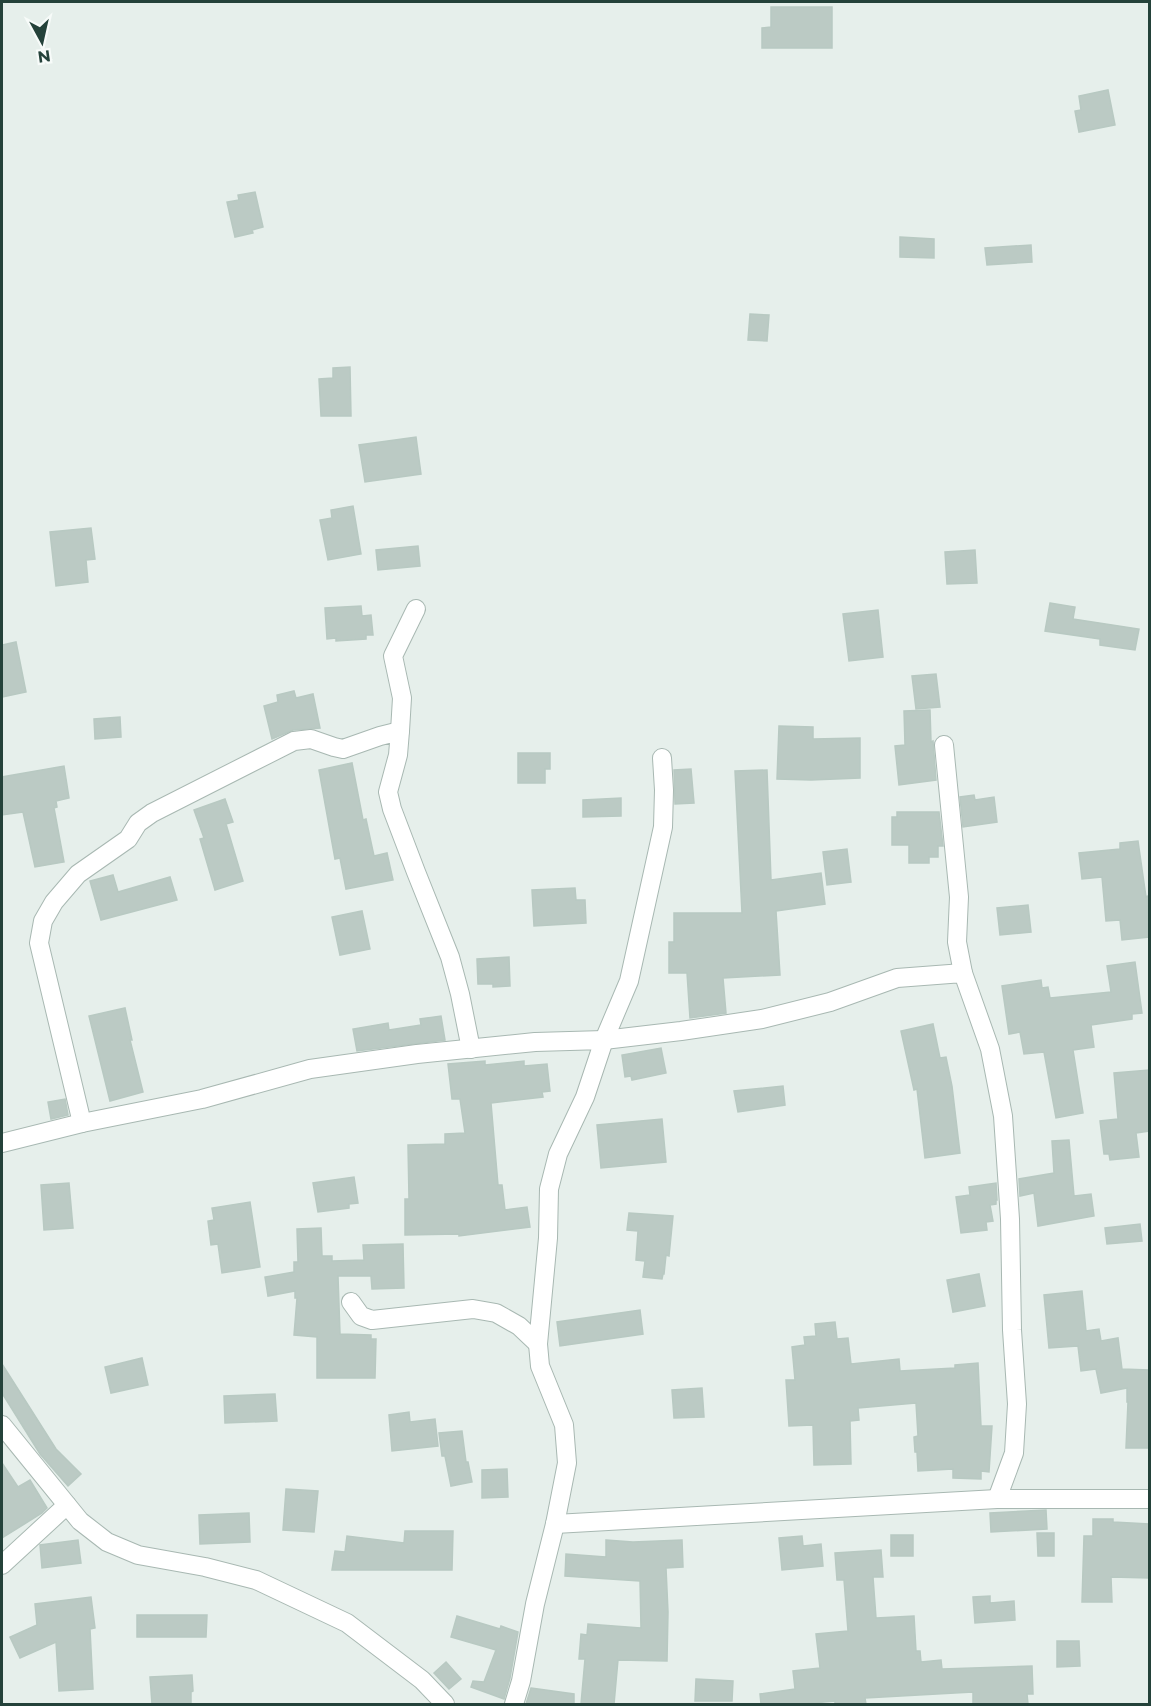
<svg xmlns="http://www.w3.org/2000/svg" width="1151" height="1706" viewBox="0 0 1151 1706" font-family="Montserrat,sans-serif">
<rect width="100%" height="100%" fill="#e6efeb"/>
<g fill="#bbcac4" stroke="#b8c9c2" stroke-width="1.5">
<path d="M771,7h61v41h-70v-20l9,-1z"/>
<path d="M1108,90l7,35 -36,7 -4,-21 6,-1 -2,-14z"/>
<path d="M255,192l8,35 -11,3 1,3 -18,4 -8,-35 12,-2 -1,-5z"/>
<path d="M900,237l34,2v19l-34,-1z"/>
<path d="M1031,245l1,17 -45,3 -2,-17z"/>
<path d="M750,314l19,1 -2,26 -19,-1z"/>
<path d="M350,367l1,49h-30l-2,-37 14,-1v-10z"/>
<path d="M416,437l5,37 -56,8 -6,-37z"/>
<path d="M353,506l8,48 -33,6 -8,-40 12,-2 -1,-8z"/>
<path d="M91,528l4,31 -9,1 2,22 -32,4 -6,-54z"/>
<path d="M418,546l2,20 -42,4 -2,-20z"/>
<path d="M975,550l2,33 -30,1 -2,-32z"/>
<path d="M1050,603l25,4 -2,12 66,10 -4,21 -35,-5v-6l-55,-8z"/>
<path d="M361,606l1,10 9,-1 2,20h-7v4l-30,2v-3l-9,1 -2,-31z"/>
<path d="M878,610l5,47 -34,4 -6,-47z"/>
<path d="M16,642l10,50 -24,5v-52z"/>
<path d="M936,674l4,33 -24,2 -4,-33z"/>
<path d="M294,691l2,7 17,-4 7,34 -27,2 -21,9 -8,-33 14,-4 -1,-7z"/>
<path d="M930,710l1,32 2,-1 3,39 -37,5 -4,-39 10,-1 -1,-34z"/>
<path d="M120,717l1,20 -26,2 -1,-20z"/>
<path d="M779,726l34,1v12l47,-1v40l-49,2 -34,-1z"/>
<path d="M518,753h32v16h-5v14h-27z"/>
<path d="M352,763l11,57 3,-1 8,37 13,-3 6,27 -47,9 -6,-31 -5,1 -16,-89z"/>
<path d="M64,766l5,32 -13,3 1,6 -3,1 10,54 -29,5 -12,-55 -21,3v-38z"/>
<path d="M691,769l3,34 -19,1 -1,-34z"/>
<path d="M767,770l4,110 50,-7 4,31 -49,7 4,64 -57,3 3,35 -36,5 -3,-45h-18v-31h5v-29h68l-7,-142z"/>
<path d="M974,795l1,5 19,-3 3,25 -34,5 -3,-30z"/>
<path d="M621,798v18l-38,1v-17z"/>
<path d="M225,799l8,23 -7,2 17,57 -28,9 -15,-51 4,-1 -10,-28z"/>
<path d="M897,812h42l4,34h-5v11h-9v6h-20v-18h-17v-28h5z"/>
<path d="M1138,841l8,56 2,-1 1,41 -27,3 -2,-20 -14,1 -4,-44 -20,2 -3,-26 41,-4v-6z"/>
<path d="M847,849l4,33 -24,3 -4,-33z"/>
<path d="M113,875l5,17 52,-15 7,23 -76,20 -11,-39z"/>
<path d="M575,888l1,12h9l1,23 -52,3 -2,-36z"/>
<path d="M1028,905l3,27 -31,3 -3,-27z"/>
<path d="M362,911l8,38 -30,6 -8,-38z"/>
<path d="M509,957l1,29 -17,1v-3h-15l-1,-25z"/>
<path d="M1135,962l7,51 -10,1v5l-41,6 3,22 -21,3 10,63 -27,5 -12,-66 -20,2 -4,-22 -11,2 -7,-48 39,-6 1,8 6,-1 2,11 61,-6 -4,-26z"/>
<path d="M125,1008l7,32h-2l13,52 -33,9 -21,-85z"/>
<path d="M441,1016l4,24 -88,11 -4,-22 35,-6 1,7 32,-5 -1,-6z"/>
<path d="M933,1024l7,34 6,-1 6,29 8,67 -35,5 -8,-69 -3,1 -13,-59z"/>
<path d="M661,1048l5,25 -34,7 -1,-4 -6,1 -3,-22z"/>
<path d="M485,1061v4l39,-4v5l23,-2 3,27 -8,1 1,5 -52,6 7,82h4l3,25 22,-3 3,20 -71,9v-2l-54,1v-36h4l-1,-54 37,-1v-10l20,-1 -5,-34h-8l-4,-35z"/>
<path d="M1149,1070v61l-13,2 3,24 -29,3 -1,-6h-5l-4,-33 18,-2 -4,-46z"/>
<path d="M783,1086l2,19 -47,7 -4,-21z"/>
<path d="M65,1099l3,16 -17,4 -3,-17z"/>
<path d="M662,1119l4,43 -65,6 -4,-43z"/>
<path d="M1069,1140l5,56 17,-2 3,22 -56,10 -4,-33 -14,3 -1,-17 35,-6 -2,-32z"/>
<path d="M354,1177l4,26 -9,1v4l-31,4 -5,-29z"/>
<path d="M69,1183l4,45 -29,2 -3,-45z"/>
<path d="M996,1183l1,17h-1v4l-6,1 3,16 -7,1 1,8 -26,3 -5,-36 14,-2 -1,-8z"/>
<path d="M250,1202l10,65 -38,6 -4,-29 -7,1 -3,-24 6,-1 -2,-12z"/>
<path d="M629,1213l44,3 -4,40 -3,-1 -2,19h-1l-1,5 -19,-2 2,-16 -9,-1 2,-29 -11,-1z"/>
<path d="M1140,1224l2,17 -35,3 -2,-16z"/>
<path d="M321,1228l1,28h10v5l32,-1 -1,-15 40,-1 1,44 -32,1 -1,-13h-33l2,58 31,1v4h5l-1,39h-58v-41l-23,-2 3,-37h-2v-7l-27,5 -3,-19 29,-5v-10h4l-1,-33z"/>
<path d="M979,1274l6,32 -32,6 -6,-32z"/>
<path d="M1082,1291l4,40 13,-2 2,12 17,-3 4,31 27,1v78h-23l2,-46h-1v-14l-26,5 -5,-24 -15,2 -3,-25 -29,2 -5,-53z"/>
<path d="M640,1310l3,24 -83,12 -3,-24z"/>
<path d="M835,1322l2,17 11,-1 3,26 48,-5 1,12 55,-3v-3l23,-2 3,63h11l-3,46 -8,-1v8l-28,-1v-9l-35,2 -1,-19h-2l-1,-15 4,-1 -2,-33 -58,5 1,12 -9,1 1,43 -37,1 -1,-40 -24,1 -3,-46h9l-3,-33 13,-2 -1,-8 12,-1 -1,-12z"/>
<path d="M142,1358l6,27 -37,8 -6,-26z"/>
<path d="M2,1364l54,85 25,25 -13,12 -28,-32 -38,-61z"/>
<path d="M702,1388l2,29 -30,1 -2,-28z"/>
<path d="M275,1394l2,27 -52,2 -1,-27z"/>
<path d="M409,1412l1,10 25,-3 3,27 -46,5 -3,-36z"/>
<path d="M462,1431l4,31h2l4,20 -21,4 -6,-30h-3l-3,-23z"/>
<path d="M2,1463l16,24 12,-7 17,28 -5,5 -40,25z"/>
<path d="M507,1469l1,28 -26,1v-28z"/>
<path d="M286,1489l32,2 -4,41 -31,-2z"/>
<path d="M1046,1510l1,19 -56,3 -1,-19z"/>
<path d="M249,1513l1,29 -50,2 -1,-29z"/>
<path d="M1093,1519h20v3l36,2v54l-38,-1 1,25h-30l2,-66h9z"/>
<path d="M405,1531h48l-1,39h-120l3,-19 10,1 2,-16 57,7z"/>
<path d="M1037,1533h17v23h-16z"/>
<rect x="891" y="1535" width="22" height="21"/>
<path d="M802,1536l1,10 18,-2 2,22 -41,4 -3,-32z"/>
<path d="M78,1540l3,23 -39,5 -2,-23z"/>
<path d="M606,1540l27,2 49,-2 1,27 -17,1 2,44 -1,49 -49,-1 -4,44h-33l4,-45h-6l2,-25 6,1 1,-11 53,4 -1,-47 -75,-5 1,-22 40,3z"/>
<path d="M881,1550l2,27h-10l3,41 38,-2 2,35h4l1,11 20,-2 1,9 90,-3 1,28h-6l1,10h-55v-12l-108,6 1,6h-31v-3l-33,3h-41l-1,-10 35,-5 -2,-18 27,-3 -4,-34 32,-3 -4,-51h-7l-2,-27z"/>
<path d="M990,1596v7l24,-2 1,19 -40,3 -2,-26z"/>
<path d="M91,1597l4,31 -5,1 3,60 -34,2 -3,-49 -36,16 -10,-21 27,-12 -2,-21z"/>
<path d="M137,1615h70l-1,22h-69z"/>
<path d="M457,1616l43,13 1,-3 17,6 -8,46 -6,21 -33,-12 2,-6 11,1 12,-32 -45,-13z"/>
<path d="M1057,1641h22l1,25 -23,1z"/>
<path d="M446,1662l15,17 -12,10 -15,-16z"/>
<path d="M192,1675l1,16 -2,1v12h-39l-2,-27z"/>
<path d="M696,1679l37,2 -1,20h-37z"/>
<path d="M531,1688l43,6v10h-48z"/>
</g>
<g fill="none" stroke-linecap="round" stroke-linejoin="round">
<g stroke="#a8b8b2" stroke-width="20">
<g id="minor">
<path d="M400,731l2,-33 -9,-42 23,-47"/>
<path d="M944,745l15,152 -2,45 6,31"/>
<path d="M662,758l2,32 -1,37 -34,154 -25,59 77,-9 81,-12 68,-17 67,-24 66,-5 27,76 13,67 7,103 2,111 5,74 -3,49 -17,46"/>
<path d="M82,1123l-43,-180 4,-22 11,-19 24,-28 50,-35 10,-16 14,-10 142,-72 17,-2 23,8 9,2 37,-13 20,-5 -2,24 -10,37 4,17 24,63 34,85 10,37 11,55"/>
<path d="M2,1143l80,-20 120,-24 108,-30 107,-15 118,-12 69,-2 -19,57 -27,57 -9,35 -1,49 -10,106 2,22 24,59 3,38 -12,61 -20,80 -14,77 -7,23"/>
<path d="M351,1302l10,14 11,4 101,-11 23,4 23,13 19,18"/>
<path d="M2,1425l78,96 27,21 31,13 67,12 51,13 91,43 75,57 23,24"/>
<path d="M555,1524l442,-25h153"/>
<path d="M2,1565l65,-60"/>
</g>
</g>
<use href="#minor" stroke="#fff" stroke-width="18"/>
</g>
<rect width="1151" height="1706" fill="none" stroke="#24423a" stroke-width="6"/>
<g transform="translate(42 42) rotate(172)" stroke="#f7fbf9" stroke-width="4.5" paint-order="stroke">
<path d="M0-4.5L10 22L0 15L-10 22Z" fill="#24423a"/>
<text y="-9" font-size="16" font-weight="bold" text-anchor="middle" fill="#24423a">N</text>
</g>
</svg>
